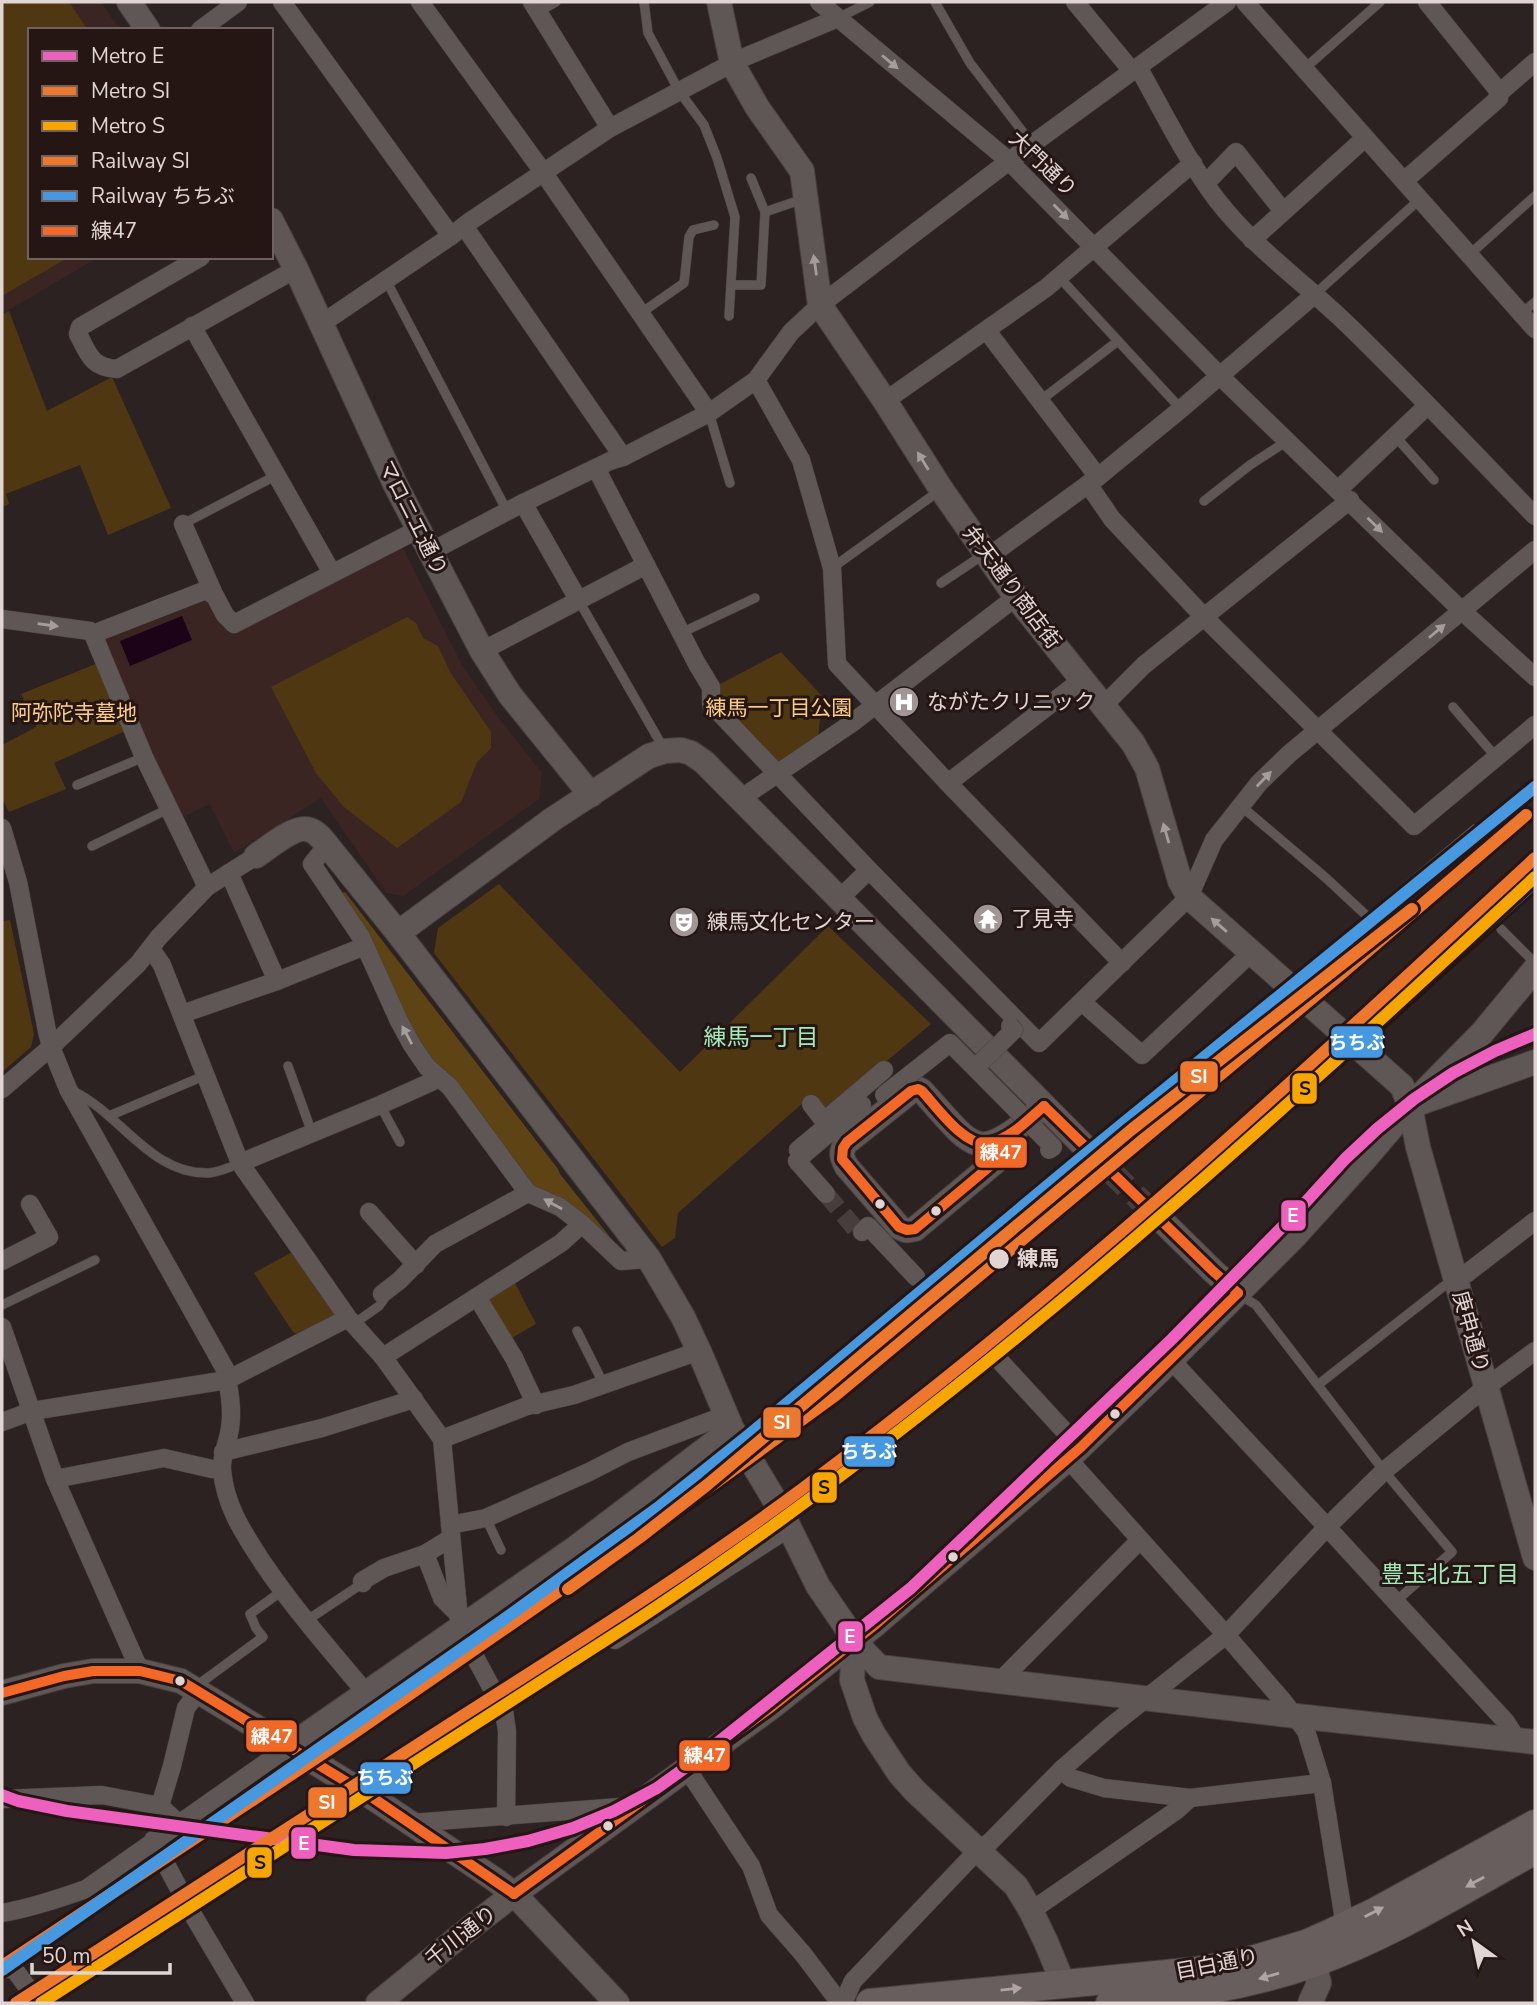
<svg xmlns="http://www.w3.org/2000/svg" width="1537" height="2005" viewBox="0 0 1537 2005" font-family="'Nunito Sans','Noto Sans JP',sans-serif">
<rect width="100%" height="100%" fill="#2b2221"/>
<g fill="#3a2522">
<path d="M2,2h99l19,28h-90v227h69l-97,57z"/>
<path d="M403,548l59,117 36,52 44,56 -3,26 -136,97 -17,-3 -65,-95 -87,55 -24,-49 -31,15 -75,-175 3,-9 97,-39 9,3 17,34z"/>
</g>
<g fill="#4f3811">
<path d="M2,2h67l19,28h-58v227h39l-67,39z"/>
<path d="M9,311l38,100 65,-34 59,131 -63,27 -28,-70 -74,29 3,10 -7,3v-193z"/>
<path d="M407,617l9,6 7,15 15,8 12,26 41,60v16l-14,14 -16,40 -64,46 -53,-41 -28,-34 -45,-86z"/>
<path d="M781,652l41,44 -4,44 -39,25 -60,-65 1,-16z"/>
<path d="M98,663l27,68 -71,32 12,26 -57,23 -7,-14v-53l34,-18 -15,-33z"/>
<path d="M499,884l181,188 148,-146 103,98 -104,87 -14,-17 -135,119 -3,25 -13,9 -228,-294 4,-25z"/>
<path d="M10,920l24,114 -3,13 -29,25v-151z"/>
<path d="M294,1251l43,59v10l-33,17 -11,-5 -39,-59z"/>
<path d="M514,1281l22,43 -26,15 -22,-34 2,-8z"/>
</g>
<path fill="#5e4314" d="M345,892l213,277 2,5 54,68 -83,-57 -97,-119 -32,-53 -33,-80 -27,-40z"/>
<path fill="#1d0317" d="M182,616l10,24 -62,26 -10,-25z"/>
<g fill="none" stroke-linecap="round" stroke-linejoin="round">
<path stroke="#463d3c" stroke-width="18" stroke-dasharray="18 9" stroke-linecap="butt" d="M826,1194l33,39 3,-1"/>
<path stroke="#463d3c" stroke-width="24" stroke-dasharray="24 12" stroke-linecap="butt" d="M1083,1145l75,72"/>
<g stroke="#48403f" stroke-width="10">
<g id="lane">
<path d="M644,2l4,31 31,58 25,34 13,33 18,59 -6,99"/>
<path d="M935,2l35,61 62,81"/>
<path d="M538,12l18,-10"/>
<path d="M838,18l32,-16"/>
<path d="M1304,69l76,-67"/>
<path d="M765,212l38,-13"/>
<path d="M1469,255l66,-59"/>
<path d="M1059,277l122,132"/>
<path d="M386,280l121,231"/>
<path d="M731,285h30l4,-73 -14,-34"/>
<path d="M1314,295l106,-96"/>
<path d="M641,313l43,-30 5,-46 4,-7 21,-5"/>
<path d="M1522,313l13,-11"/>
<path d="M1041,400l77,-59"/>
<path d="M709,413l21,70"/>
<path d="M1395,436l39,44"/>
<path d="M1204,501l46,-36 37,-24"/>
<path d="M183,524l94,-49"/>
<path d="M832,568l107,-77"/>
<path d="M941,583l42,-28"/>
<path d="M579,601l85,148"/>
<path d="M681,633l74,-35"/>
<path d="M1453,707l43,50"/>
<path d="M77,785l67,-28"/>
<path d="M1241,806l85,72 43,40 106,-89"/>
<path d="M92,846l76,-37"/>
<path d="M1501,929l34,34"/>
<path d="M288,1066l24,67"/>
<path d="M73,1091c48,23 78,84 136,82 10,-1 22,-6 31,-10"/>
<path d="M380,1105l20,37"/>
<path d="M109,1116l97,-41"/>
<path d="M1238,1294l18,11 128,166 68,81 -56,49"/>
<path d="M2,1305l93,-45"/>
<path d="M355,1323l24,-17 5,-7 -2,-5"/>
<path d="M577,1331l27,54"/>
<path d="M1319,1384l125,-98 9,-5"/>
<path d="M486,1518l15,32"/>
<path d="M306,1621l57,-38"/>
<path d="M195,1687l68,-50 -7,-9 -6,-14 32,-23"/>
</g>
</g>
<g stroke="#48403f" stroke-width="19">
<g id="street">
<path d="M282,2l169,234"/>
<path d="M420,2l123,170 166,241"/>
<path d="M532,2l78,126"/>
<path d="M819,2l190,159 211,215 241,234 74,67"/>
<path d="M1075,2l57,69"/>
<path d="M1245,2l290,327"/>
<path d="M200,30l38,-28"/>
<path d="M1138,67c25,44 48,92 79,133 37,48 88,83 131,125 64,62 125,127 187,191"/>
<path d="M1498,94l37,-32"/>
<path d="M1404,181l95,-83 -2,-9 -70,-87"/>
<path d="M1206,183l30,-31 47,59"/>
<path d="M464,226l159,231"/>
<path d="M1252,240l113,-102"/>
<path d="M201,257l-121,70 -2,7c11,21 13,33 39,35l179,-100"/>
<path d="M321,324l130,-88 18,-14 141,-94 130,-69 98,-41"/>
<path d="M192,326l140,247"/>
<path d="M987,331l111,146"/>
<path d="M756,380l45,80 31,108 5,96 111,119 174,180"/>
<path d="M885,401l161,-113 147,-125"/>
<path d="M596,468l101,196 14,23v17l158,166 170,173 150,-146 25,-57 45,-57 30,-29 246,-204"/>
<path d="M1088,484l24,35 92,98 210,209 121,-101"/>
<path d="M1338,490l89,-84"/>
<path d="M523,503l56,98"/>
<path d="M183,524l30,68"/>
<path d="M430,552l93,-49 87,-42 13,-4 86,-44 47,-33 35,-48 29,-27 189,-144 218,-159"/>
<path d="M988,557l110,-80 83,-68 133,-114"/>
<path d="M2,619l88,12 3,3"/>
<path d="M482,651l164,-86"/>
<path d="M1104,705l40,-40 206,-165"/>
<path d="M948,783l135,-104"/>
<path d="M740,799l112,-76 164,-126"/>
<path d="M2,828l16,54 29,149 4,16 17,42 157,280c4,19 8,40 5,59 -2,15 -9,27 -8,42 3,36 22,64 41,93 31,46 68,88 104,131"/>
<path d="M327,845l-15,19 49,73 38,84 13,24 15,22 23,20 78,106 32,14 22,17 39,37 28,-2"/>
<path d="M229,873l48,108"/>
<path d="M207,887l-63,-130 -51,-123 113,-44 9,6 10,19 9,9 185,-95"/>
<path d="M839,899l30,-29"/>
<path d="M151,949l11,16 78,198 108,155 35,39 59,82 18,190 44,82 3,20 -1,86"/>
<path d="M1082,1002l60,53 109,-102"/>
<path d="M182,1014l95,-33 88,-35"/>
<path d="M2,1089l49,-42 87,-83 21,-27 48,-50 49,-31"/>
<path d="M811,1104l13,17 60,-51"/>
<path d="M842,1106l4,4 -48,40 5,5 59,-50"/>
<path d="M803,1155l-6,6 29,33"/>
<path d="M240,1163l140,-58 60,-27"/>
<path d="M369,1212l47,53"/>
<path d="M862,1232l6,-6 48,51"/>
<path d="M2,1261l47,-24 -19,-33"/>
<path d="M1456,1280l10,-6 69,-53"/>
<path d="M382,1294l18,-14 35,-36 93,-51"/>
<path d="M477,1297l37,61 22,47"/>
<path d="M2,1327l53,152 85,192"/>
<path d="M383,1357l178,-114 21,-19"/>
<path d="M998,1359l82,89"/>
<path d="M1171,1360l156,167 179,195 12,19"/>
<path d="M2,1422l30,-11 195,-31 121,-62"/>
<path d="M442,1439l85,-33 47,-11 125,-44"/>
<path d="M223,1452l99,-24 92,-29"/>
<path d="M1068,1459l158,176 57,66 23,30 16,52 23,143"/>
<path d="M55,1479l109,-21 48,11h10"/>
<path d="M450,1525l36,-7 103,-46 39,-20 98,-37"/>
<path d="M425,1554l17,44 16,16"/>
<path d="M363,1583l-1,-2 22,-13 41,-14 26,-16"/>
<path d="M615,1640l174,-112"/>
<path d="M999,1682l141,-142"/>
<path d="M687,1769l64,97 18,49 34,39 37,49"/>
<path d="M1061,1770l10,8 33,10 86,10 132,-15"/>
<path d="M2,1799l100,-4 58,11 19,18"/>
<path d="M160,1806l12,-40 14,-58 13,-17"/>
<path d="M411,1823l222,-17"/>
<path d="M153,1840l40,75 52,88"/>
<path d="M1031,1911l146,-101 13,-12"/>
<path d="M2,1913c29,-5 56,-14 84,-24l201,-141"/>
<path d="M2,1969h12l25,34"/>
<path d="M843,2003l10,-22 125,-131 12,-8 71,-72 49,-43 116,-92 101,-108 57,-56 102,-84 49,-36"/>
</g>
</g>
<g stroke="#48403f" stroke-width="26">
<g id="secondary">
<path d="M129,2l19,28"/>
<path d="M719,2l13,61 25,44 45,64 18,134 65,96 56,88 75,108 117,146 14,25 33,113 9,16 213,189 8,20 8,41 117,411"/>
<path d="M271,220l25,49 99,215 87,167 28,44 81,100"/>
<path d="M256,856c12,-8 40,-32 54,-26 7,2 13,10 17,15l71,88 251,326 34,58 16,34 33,78 48,80 38,77 26,38 10,17 -2,39 13,38 9,17 25,38 16,18 101,95 15,25 15,31 12,29 3,13"/>
<path d="M398,933l155,-114 96,-63 16,-5 16,-1 10,3 13,9 379,383"/>
<path d="M1414,1105l121,-43"/>
<path d="M1013,1133l-18,29 -80,67c-7,2 -10,2 -16,-2l-52,-60c-6,-10 -7,-16 0,-25l64,-51 7,-2 4,2c55,60 53,75 122,15"/>
<path d="M1158,1217l56,55 24,21"/>
<path d="M854,1641l25,26 417,49 239,26"/>
<path d="M2,1693l62,-17 29,-5h47l41,10 192,117 121,81 20,15 103,109"/>
<path d="M287,1748l287,-199 158,-120"/>
<path d="M378,2003l88,-72 48,-37 255,-185 107,-85 192,-165 103,-99 124,-124 69,-76 46,-54 72,-73 53,-64"/>
<path d="M1310,2003l9,-20 -5,-20"/>
</g>
</g>
<g stroke="#48403f" stroke-width="30">
<g id="primary">
<path d="M870,2003l327,-32 48,-9 61,-18 27,-12 42,-20 160,-88"/>
<path d="M1110,2003c69,-7 138,-17 203,-40 77,-27 151,-74 222,-113"/>
</g>
</g>
<use href="#lane" stroke="#5e5756" stroke-width="9"/>
<use href="#street" stroke="#5e5756" stroke-width="18"/>
<use href="#secondary" stroke="#5e5756" stroke-width="24"/>
<use href="#primary" stroke="#695e5e" stroke-width="28"/>
<path stroke="#615958" stroke-width="5" stroke-dasharray="12 12" stroke-linecap="butt" d="M237,1806l115,-69 193,-132"/>
<g stroke="#48403f" stroke-width="19" stroke-linecap="butt">
<g id="street-bridge">
<path d="M975,1068l78,79 -4,3"/>
<path d="M884,1095l66,-52 25,25 39,-38 -4,-4"/>
</g>
</g>
<use href="#street-bridge" stroke="#5e5756" stroke-width="18"/>
<g stroke="#251614" stroke-width="16">
<g id="bus-1">
<path d="M918,1089l4,2c15,16 43,57 67,52 21,-4 40,-24 55,-37l-31,27 -18,29 -80,67 -8,1 -8,-3 -57,-68 1,-11 4,-6 64,-51z"/>
<path d="M1044,1106l170,166 24,21"/>
<path d="M2,1693l62,-17 29,-5h47l41,10 192,117 141,96"/>
<path d="M514,1894l255,-185 107,-85 204,-176 158,-155"/>
</g>
</g>
<use href="#bus-1" stroke="#f36827" stroke-width="10"/>
<g stroke="#251614" stroke-width="18">
<path id="rail-1" d="M2,1966l349,-231 367,-254 118,-86 503,-419 187,-161"/>
</g>
<g stroke="#251614" stroke-width="18">
<g id="rail-2">
<path d="M140,1936l563,-363 98,-68 139,-109 234,-194 205,-179 156,-141"/>
<path d="M2,1970l501,-350 157,-114 90,-72 327,-273 458,-374"/>
</g>
</g>
<use href="#rail-1" stroke="#ed772d" stroke-width="12"/>
<use href="#rail-2" stroke="#4699e1" stroke-width="12"/>
<g stroke="#251614" stroke-width="18">
<path id="metro-1" d="M2,1795l16,6 49,10 287,39 92,3 39,-4 43,-8 45,-13 41,-17 43,-23 39,-28 215,-172 261,-249 120,-122 53,-58 32,-30 37,-30 39,-26 42,-22 40,-17"/>
</g>
<g stroke="#251614" stroke-width="18">
<g id="metro-2">
<path d="M568,1589l71,-51 68,-53 424,-355 281,-221"/>
<path d="M16,2003c148,-95 295,-190 443,-285 116,-74 233,-147 343,-229 259,-192 496,-412 733,-631"/>
</g>
</g>
<g stroke="#251614" stroke-width="18">
<path id="metro-3" d="M41,2003l599,-385c324,-215 611,-477 895,-741"/>
</g>
<use href="#metro-1" stroke="#ed60be" stroke-width="12"/>
<use href="#metro-2" stroke="#ed772d" stroke-width="12"/>
<use href="#metro-3" stroke="#f7a600" stroke-width="12"/>
</g>
<defs><path id="oneway-solid" d="M-6-.8H1V-3.2L6.5 0L1 3.2V.8H-6Z" transform="scale(1.75)"/></defs>
<g fill="#a69c9b">
<use href="#oneway-solid" transform="translate(890 62) rotate(40)"/>
<use href="#oneway-solid" transform="translate(1061 212) rotate(45)"/>
<use href="#oneway-solid" transform="translate(815 265) rotate(-98)"/>
<use href="#oneway-solid" transform="translate(923 461) rotate(-122)"/>
<use href="#oneway-solid" transform="translate(1375 525) rotate(44)"/>
<use href="#oneway-solid" transform="translate(48 625) rotate(8)"/>
<use href="#oneway-solid" transform="translate(1437 631) rotate(-40)"/>
<use href="#oneway-solid" transform="translate(1264 779) rotate(-46)"/>
<use href="#oneway-solid" transform="translate(1166 833) rotate(-106)"/>
<use href="#oneway-solid" transform="translate(1219 925) rotate(-139)"/>
<use href="#oneway-solid" transform="translate(407 1035) rotate(-118)"/>
<use href="#oneway-solid" transform="translate(553 1204) rotate(-151)"/>
</g>
<g fill="#b0a5a4">
<use href="#oneway-solid" transform="translate(1475 1882) rotate(151)"/>
<use href="#oneway-solid" transform="translate(1374 1912) rotate(-27)"/>
<use href="#oneway-solid" transform="translate(1269 1976) rotate(164)"/>
<use href="#oneway-solid" transform="translate(1011 1989) rotate(-6)"/>
</g>
<defs>
<g id="hospital-disc" transform="scale(1.575)"><circle r="9.5" fill="#a19695" stroke="#251614"/><path d="M-5-5h3v3.5h4V-5h3V5h-3V1.5h-4V5h-3Z" fill="#fff"/></g>
<g id="temple-disc" transform="scale(1.575)"><circle r="9.5" fill="#a19695" stroke="#251614"/><path d="M0-6L5-2H3V0L6.5 2.5H4V6H1.5V3h-3V6H-4V2.5H-6.5L-3 0V-2H-5Z" fill="#fff"/></g>
<g id="theatre-disc" transform="scale(1.575)"><circle r="9.5" fill="#a19695" stroke="#251614"/><path d="M-5-5.5Q0-4 5-5.5V0Q5 5 0 6Q-5 5-5 0ZM-3.3-2.5H-1v1.5H-3.3ZM1-2.5H3.3v1.5H1ZM-2.8 1Q0 5.5 2.8 1Z" fill="#fff"/></g>
</defs>
<g fill-rule="evenodd">
<use href="#hospital-disc" x="904" y="702"/>
<use href="#temple-disc" x="988" y="919"/>
<use href="#theatre-disc" x="684" y="922"/>
</g>
<g fill="#e0d5d3" stroke="#251614" stroke-width="2.5">
<circle cx="880" cy="1204" r="6"/>
<circle cx="936" cy="1211" r="6"/>
<circle cx="999" cy="1259" r="11"/>
<circle cx="1115" cy="1414" r="6"/>
<circle cx="953" cy="1557" r="6"/>
<circle cx="180" cy="1681" r="6"/>
<circle cx="608" cy="1826" r="6"/>
</g>
<g text-anchor="middle" stroke-width="6" stroke-linejoin="round" paint-order="stroke">
<g font-size="21" fill="#e0d5d3" stroke="#251614">
<text transform="translate(1043 164) rotate(44)" y="7">大門通り</text>
<text transform="translate(413 518) rotate(63)" y="7">マロニエ通り</text>
<text transform="translate(1012 587) rotate(53)" y="7">弁天通り商店街</text>
<text transform="translate(1471 1332) rotate(74)" y="7">庚申通り</text>
<text transform="translate(461 1936) rotate(-38)" y="7">千川通り</text>
<text transform="translate(1217 1964) rotate(-11)" y="7">目白通り</text>
</g>
<g font-size="21" fill="#e0d5d3" stroke="#251614" text-anchor="start">
<text x="927" y="709">ながたクリニック</text>
<text x="1011" y="926">了見寺</text>
<text x="707" y="929">練馬文化センター</text>
</g>
<g font-size="21" fill="#fdce81" stroke="#251614">
<text x="779" y="715">練馬一丁目公園</text>
<text x="74" y="720">阿弥陀寺墓地</text>
</g>
<g font-size="21" font-weight="bold" fill="#e0d5d3" stroke="#251614" text-anchor="start">
<text x="1017" y="1266">練馬</text>
</g>
<g font-size="23" fill="#a1ebba" stroke="#251614">
<text x="761" y="1045">練馬一丁目</text>
<text x="1450" y="1582">豊玉北五丁目</text>
</g>
</g>
<g stroke="#251614" stroke-width="2.5">
<rect x="1330" y="1025" width="54" height="34" rx="7" fill="#4699e1"/>
<rect x="1179" y="1060" width="40" height="33" rx="7" fill="#ed772d"/>
<rect x="1291" y="1072" width="27" height="33" rx="7" fill="#f7a600"/>
<rect x="974" y="1136" width="54" height="33" rx="7" fill="#f36827"/>
<rect x="1280" y="1199" width="27" height="33" rx="7" fill="#ed60be"/>
<rect x="762" y="1406" width="40" height="33" rx="7" fill="#ed772d"/>
<rect x="843" y="1435" width="53" height="33" rx="7" fill="#4699e1"/>
<rect x="811" y="1471" width="27" height="33" rx="7" fill="#f7a600"/>
<rect x="837" y="1620" width="27" height="33" rx="7" fill="#ed60be"/>
<rect x="245" y="1719" width="53" height="34" rx="7" fill="#f36827"/>
<rect x="678" y="1739" width="53" height="33" rx="7" fill="#f36827"/>
<rect x="359" y="1761" width="53" height="34" rx="7" fill="#4699e1"/>
<rect x="307" y="1786" width="41" height="33" rx="7" fill="#ed772d"/>
<rect x="290" y="1826" width="27" height="34" rx="7" fill="#ed60be"/>
<rect x="246" y="1846" width="27" height="33" rx="7" fill="#f7a600"/>
</g>
<g font-size="19" text-anchor="middle" font-weight="bold" fill="#fff">
<text x="1357" y="1049">ちちぶ</text>
<text x="1199" y="1083">SI</text>
<text x="1001" y="1159">練47</text>
<text x="1293" y="1222">E</text>
<text x="782" y="1429">SI</text>
<text x="869" y="1458">ちちぶ</text>
<text x="850" y="1643">E</text>
<text x="272" y="1743">練47</text>
<text x="705" y="1762">練47</text>
<text x="385" y="1784">ちちぶ</text>
<text x="327" y="1809">SI</text>
<text x="304" y="1850">E</text>
</g>
<g font-size="19" text-anchor="middle" font-weight="bold" fill="#111">
<text x="1305" y="1095">S</text>
<text x="824" y="1494">S</text>
<text x="260" y="1869">S</text>
</g>
<rect width="1537" height="2005" fill="none" stroke="#e0d5d3" stroke-width="7"/>
<rect x="28" y="28" width="245" height="231" fill="#251614" stroke="#706260" stroke-width="2"/>
<rect x="42" y="51" width="35" height="10" fill="#ed60be" stroke="#706260" stroke-width="2"/>
<text x="91" y="63" font-size="21" fill="#e0d5d3">Metro E</text>
<rect x="42" y="86" width="35" height="10" fill="#ed772d" stroke="#706260" stroke-width="2"/>
<text x="91" y="98" font-size="21" fill="#e0d5d3">Metro SI</text>
<rect x="42" y="121" width="35" height="10" fill="#f7a600" stroke="#706260" stroke-width="2"/>
<text x="91" y="133" font-size="21" fill="#e0d5d3">Metro S</text>
<rect x="42" y="156" width="35" height="10" fill="#ed772d" stroke="#706260" stroke-width="2"/>
<text x="91" y="168" font-size="21" fill="#e0d5d3">Railway SI</text>
<rect x="42" y="191" width="35" height="10" fill="#4699e1" stroke="#706260" stroke-width="2"/>
<text x="91" y="203" font-size="21" fill="#e0d5d3">Railway ちちぶ</text>
<rect x="42" y="226" width="35" height="10" fill="#f36827" stroke="#706260" stroke-width="2"/>
<text x="91" y="238" font-size="21" fill="#e0d5d3">練47</text>
<g transform="translate(1474 1942) rotate(327)" stroke="#251614" stroke-width="5" paint-order="stroke">
<path d="M0-5L12 26L0 18L-12 26Z" fill="#e0d5d3"/>
<text y="-10" font-size="19" font-weight="bold" text-anchor="middle" fill="#e0d5d3">N</text>
</g>
<path d="M32 1963v10h138v-10" fill="none" stroke="#e0d5d3" stroke-width="3.5"/>
<text x="42" y="1963" font-size="21" fill="#e0d5d3" stroke="#251614" stroke-width="5" paint-order="stroke">50 m</text>
</svg>
